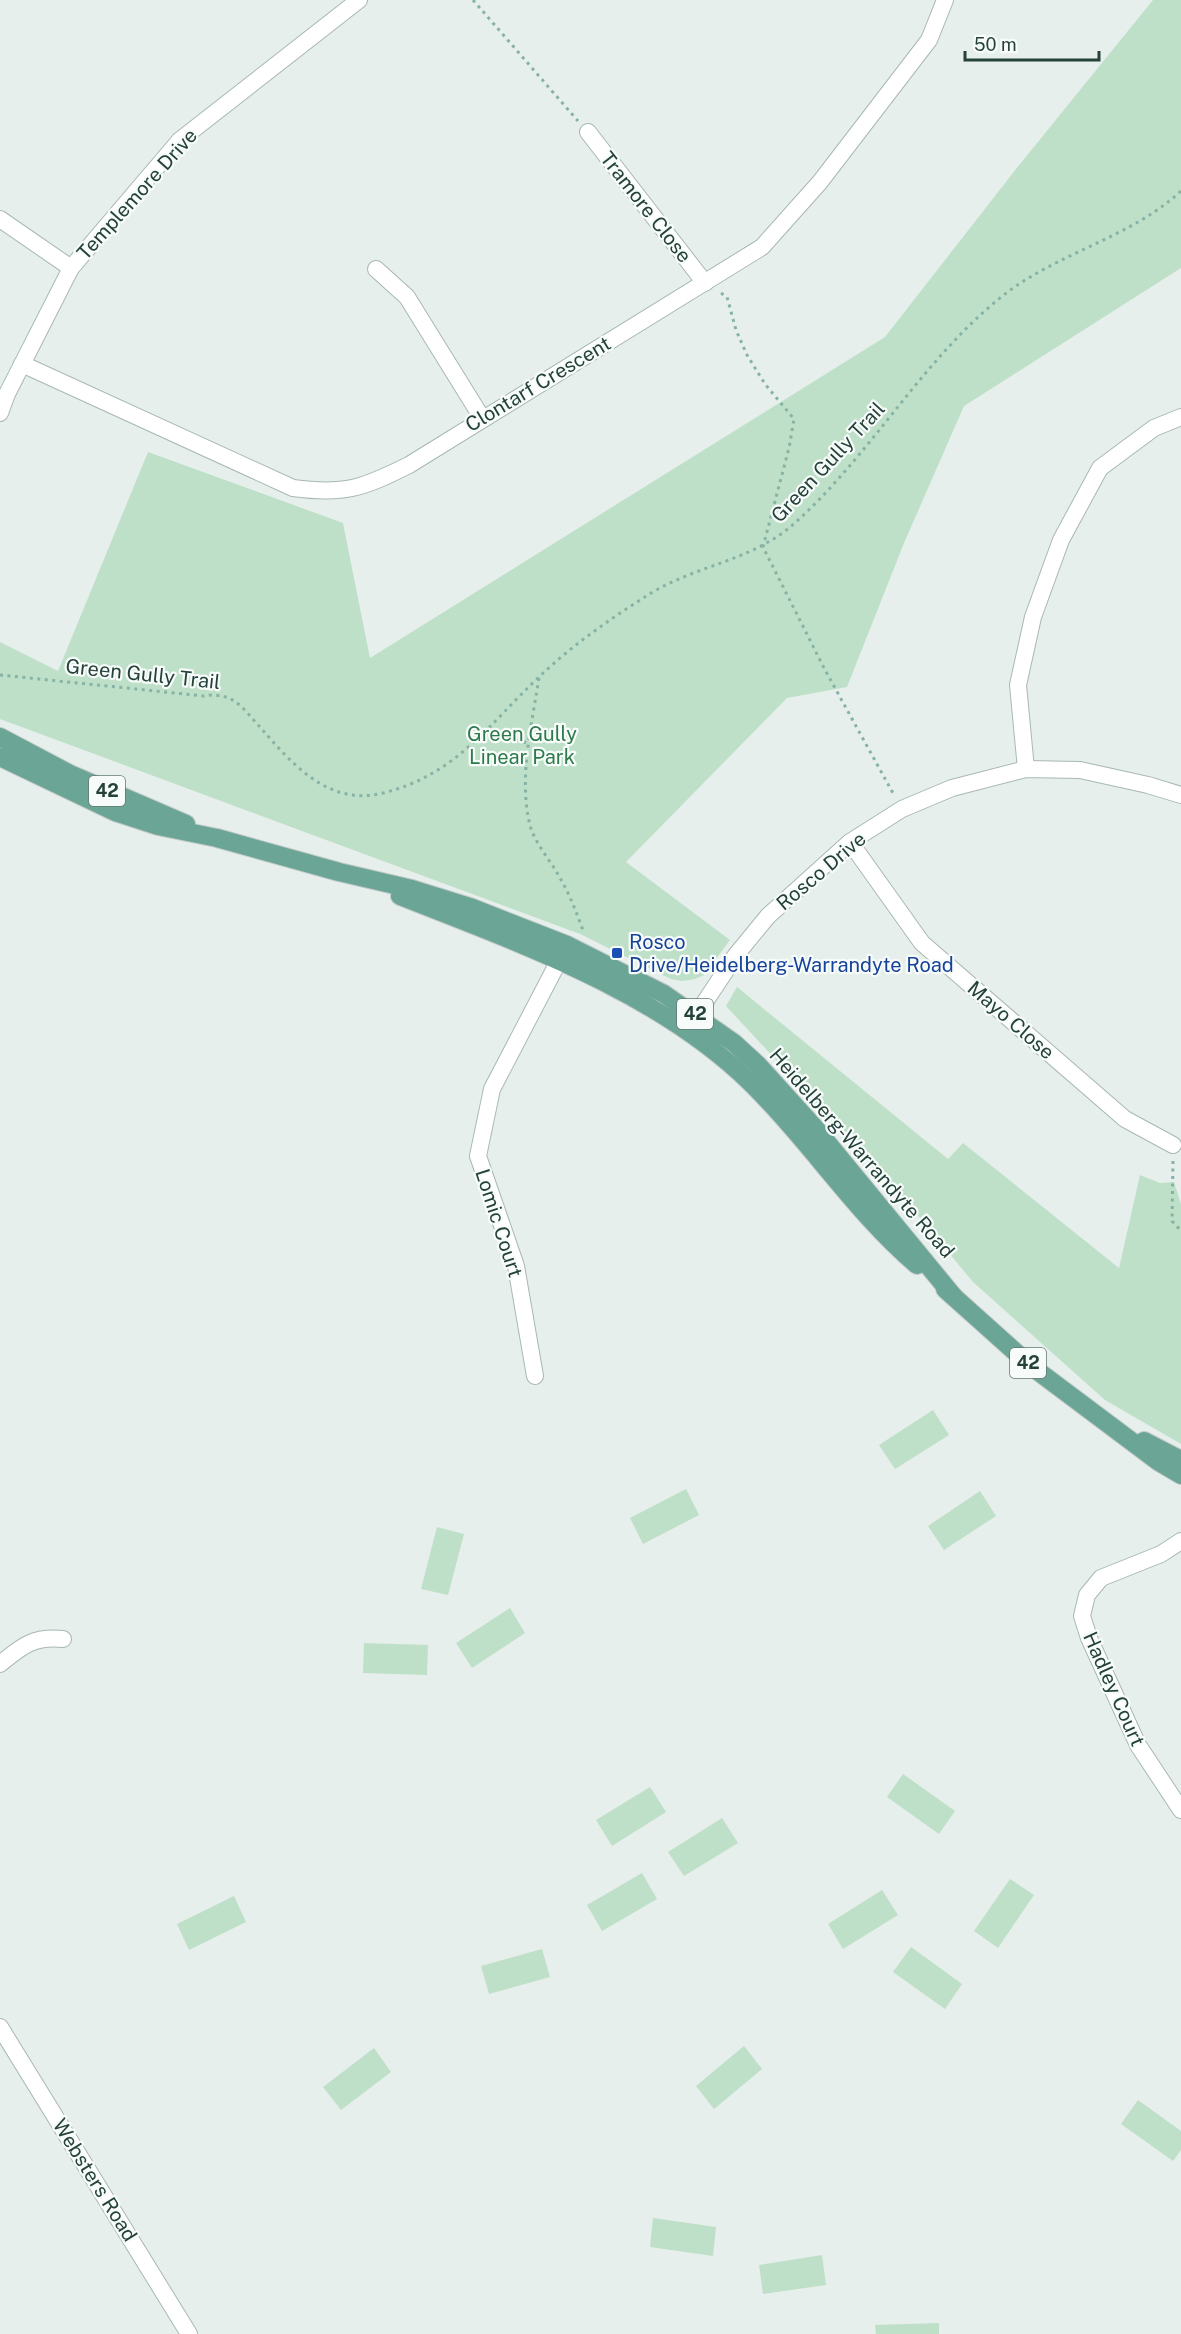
<svg xmlns="http://www.w3.org/2000/svg" width="1181" height="2334" viewBox="0 0 1181 2334" font-family="'Public Sans',sans-serif">
<rect width="100%" height="100%" fill="#e6efeb"/>
<g fill="#bfe0c8">
<path d="M1153,0h28v268l-217,138 -60,137 -57,144 -60,11 -161,164 104,78 -26,35 -9,4 -13,2 -11,-2 -91,-45 -580,-215v-77l58,29 90,-219 195,71 27,135 515,-321 131,-168z"/>
<path d="M737,987l211,172 15,-16 156,125 21,-93 20,8 14,-1 7,22v240l-76,-44 -132,-118 -78,-94 -169,-182z"/>
<path d="M933,1410l16,25 -54,34 -16,-24z"/>
<path d="M686,1489l13,26 -56,29 -13,-26z"/>
<path d="M980,1491l16,25 -52,34 -16,-24z"/>
<path d="M437,1527l27,7 -16,61 -27,-6z"/>
<path d="M510,1608l15,25 -53,35 -16,-25z"/>
<path d="M364,1643l64,2 -1,30 -64,-2z"/>
<path d="M903,1774l52,37 -16,23 -52,-37z"/>
<path d="M650,1787l16,25 -54,34 -16,-26z"/>
<path d="M722,1818l16,25 -54,33 -16,-24z"/>
<path d="M642,1873l15,26 -55,32 -15,-26z"/>
<path d="M1010,1879l24,16 -36,53 -24,-17z"/>
<path d="M882,1890l16,25 -55,34 -15,-25z"/>
<path d="M234,1896l12,26 -57,28 -12,-26z"/>
<path d="M911,1947l51,37 -17,25 -52,-37z"/>
<path d="M542,1949l8,28 -61,17 -8,-28z"/>
<path d="M744,2046l18,23 -48,40 -18,-23z"/>
<path d="M374,2048l17,24 -50,38 -18,-23z"/>
<path d="M1138,2100l43,31v19l-8,11 -52,-37z"/>
<path d="M653,2218l63,9 -3,29 -63,-9z"/>
<path d="M822,2255l4,30 -63,9 -4,-29z"/>
<path d="M939,2323v11h-63l-1,-9z"/>
</g>
<g fill="none" stroke-linecap="round" stroke-linejoin="round">
<g stroke="#a8b8b2" stroke-width="18">
<g id="minor">
<path d="M588,132l117,151"/>
<path d="M0,219l71,49"/>
<path d="M376,269l31,28 75,121"/>
<path d="M22,364l271,124c52,7 70,0 116,-23l353,-218 58,-65 109,-142 16,-40"/>
<path d="M0,413l7,-19 64,-126 109,-128 179,-140"/>
<path d="M1026,769l-8,-84 15,-68 28,-77 39,-72 54,-40 27,-11"/>
<path d="M850,842l72,101 203,176 48,26"/>
<path d="M689,1026l47,-71 32,-39 82,-74 52,-33 50,-21 74,-19 54,1 68,15 33,10"/>
<path d="M535,1376l-19,-110 -38,-110 14,-67 72,-138"/>
<path d="M1181,1541l-20,13 -60,24 -14,17 -5,21 7,22 49,107 43,65"/>
<path d="M0,1664c22,-18 33,-28 63,-25"/>
<path d="M0,2027l189,307"/>
</g>
</g>
<g stroke="#c2cac8" stroke-width="20">
<g id="primary">
<path d="M0,737l70,37 116,50"/>
<path d="M0,757l115,55 43,14 59,12 122,34 73,17 58,18 97,38 97,49 70,49 24,22 58,64 138,168"/>
<path d="M400,896c121,48 257,95 351,187 59,58 104,129 166,182"/>
<path d="M945,1289l86,77 128,96 22,13"/>
<path d="M1144,1441l37,19"/>
</g>
</g>
<g stroke="#86b3a5" stroke-width="3" stroke-dasharray="3 4.5" stroke-linecap="butt">
<path d="M473,0l105,121"/>
<path d="M721,293l6,4 9,33 11,25 18,29 29,35 -5,29 -26,99 61,121 70,127"/>
<path d="M0,675l204,21c9,-2 22,-1 30,5 10,6 18,18 26,26 32,37 69,80 123,66 73,-18 105,-68 156,-116 32,-31 71,-58 109,-82 49,-31 104,-33 148,-73 75,-68 126,-161 204,-224 55,-45 129,-59 181,-107"/>
<path d="M539,678c-7,46 -20,96 -10,143 4,21 21,38 31,57 10,17 17,36 24,55"/>
<path d="M487,732l41,11"/>
<path d="M1173,1161l-1,60 9,10"/>
</g>
<use href="#minor" stroke="#fff" stroke-width="16"/>
<use href="#primary" stroke="#6aa596" stroke-width="18"/>
</g>
<rect fill="#1a4fb4" stroke="#f7fbf9" stroke-width="2" x="611" y="947" width="12" height="12" rx="3"/>
<g text-anchor="middle" stroke-width="4.5" stroke-linejoin="round" paint-order="stroke">
<g fill="#f7fbf9" stroke="#637a73" stroke-width="1.5">
<rect x="89" y="776" width="36" height="30" rx="4.5"/>
<rect x="677" y="999" width="36" height="30" rx="4.5"/>
<rect x="1010" y="1348" width="36" height="30" rx="4.5"/>
</g>
<g font-size="18" font-weight="bold" fill="#24423a">
<text x="107" y="797">42</text>
<text x="695" y="1020">42</text>
<text x="1028" y="1369">42</text>
</g>
<g font-size="20" fill="#24423a" stroke="#f7fbf9">
<text transform="translate(137 194) rotate(-48)" y="7">Templemore Drive</text>
<text transform="translate(646 207) rotate(52)" y="7">Tramore Close</text>
<text transform="translate(538 384) rotate(-31)" y="7">Clontarf Crescent</text>
<text transform="translate(828 462) rotate(-47)" y="7">Green Gully Trail</text>
<text transform="translate(143 674) rotate(6)" y="7">Green Gully Trail</text>
<text transform="translate(821 871) rotate(-40)" y="7">Rosco Drive</text>
<text transform="translate(1011 1020) rotate(41)" y="7">Mayo Close</text>
<text transform="translate(862 1153) rotate(49)" y="7">Heidelberg-Warrandyte Road</text>
<text transform="translate(499 1223) rotate(72)" y="7">Lomic Court</text>
<text transform="translate(1114 1689) rotate(66)" y="7">Hadley Court</text>
<text transform="translate(95 2180) rotate(58)" y="7">Websters Road</text>
</g>
<g font-size="20" fill="#2d7a4b" stroke="#f7fbf9">
<text x="522" y="741">Green Gully<tspan x="522" dy="23">Linear Park</tspan></text>
</g>
<g font-size="20" fill="#164399" stroke="#f7fbf9" text-anchor="start">
<text x="629" y="949">Rosco<tspan x="629" dy="23">Drive/Heidelberg-Warrandyte Road</tspan></text>
</g>
</g>
<path d="M965 51v9h134v-9" fill="none" stroke="#24423a" stroke-width="3"/>
<text x="974" y="51" font-size="18" fill="#24423a" stroke="#f7fbf9" stroke-width="4.5" paint-order="stroke">50 m</text>
</svg>
